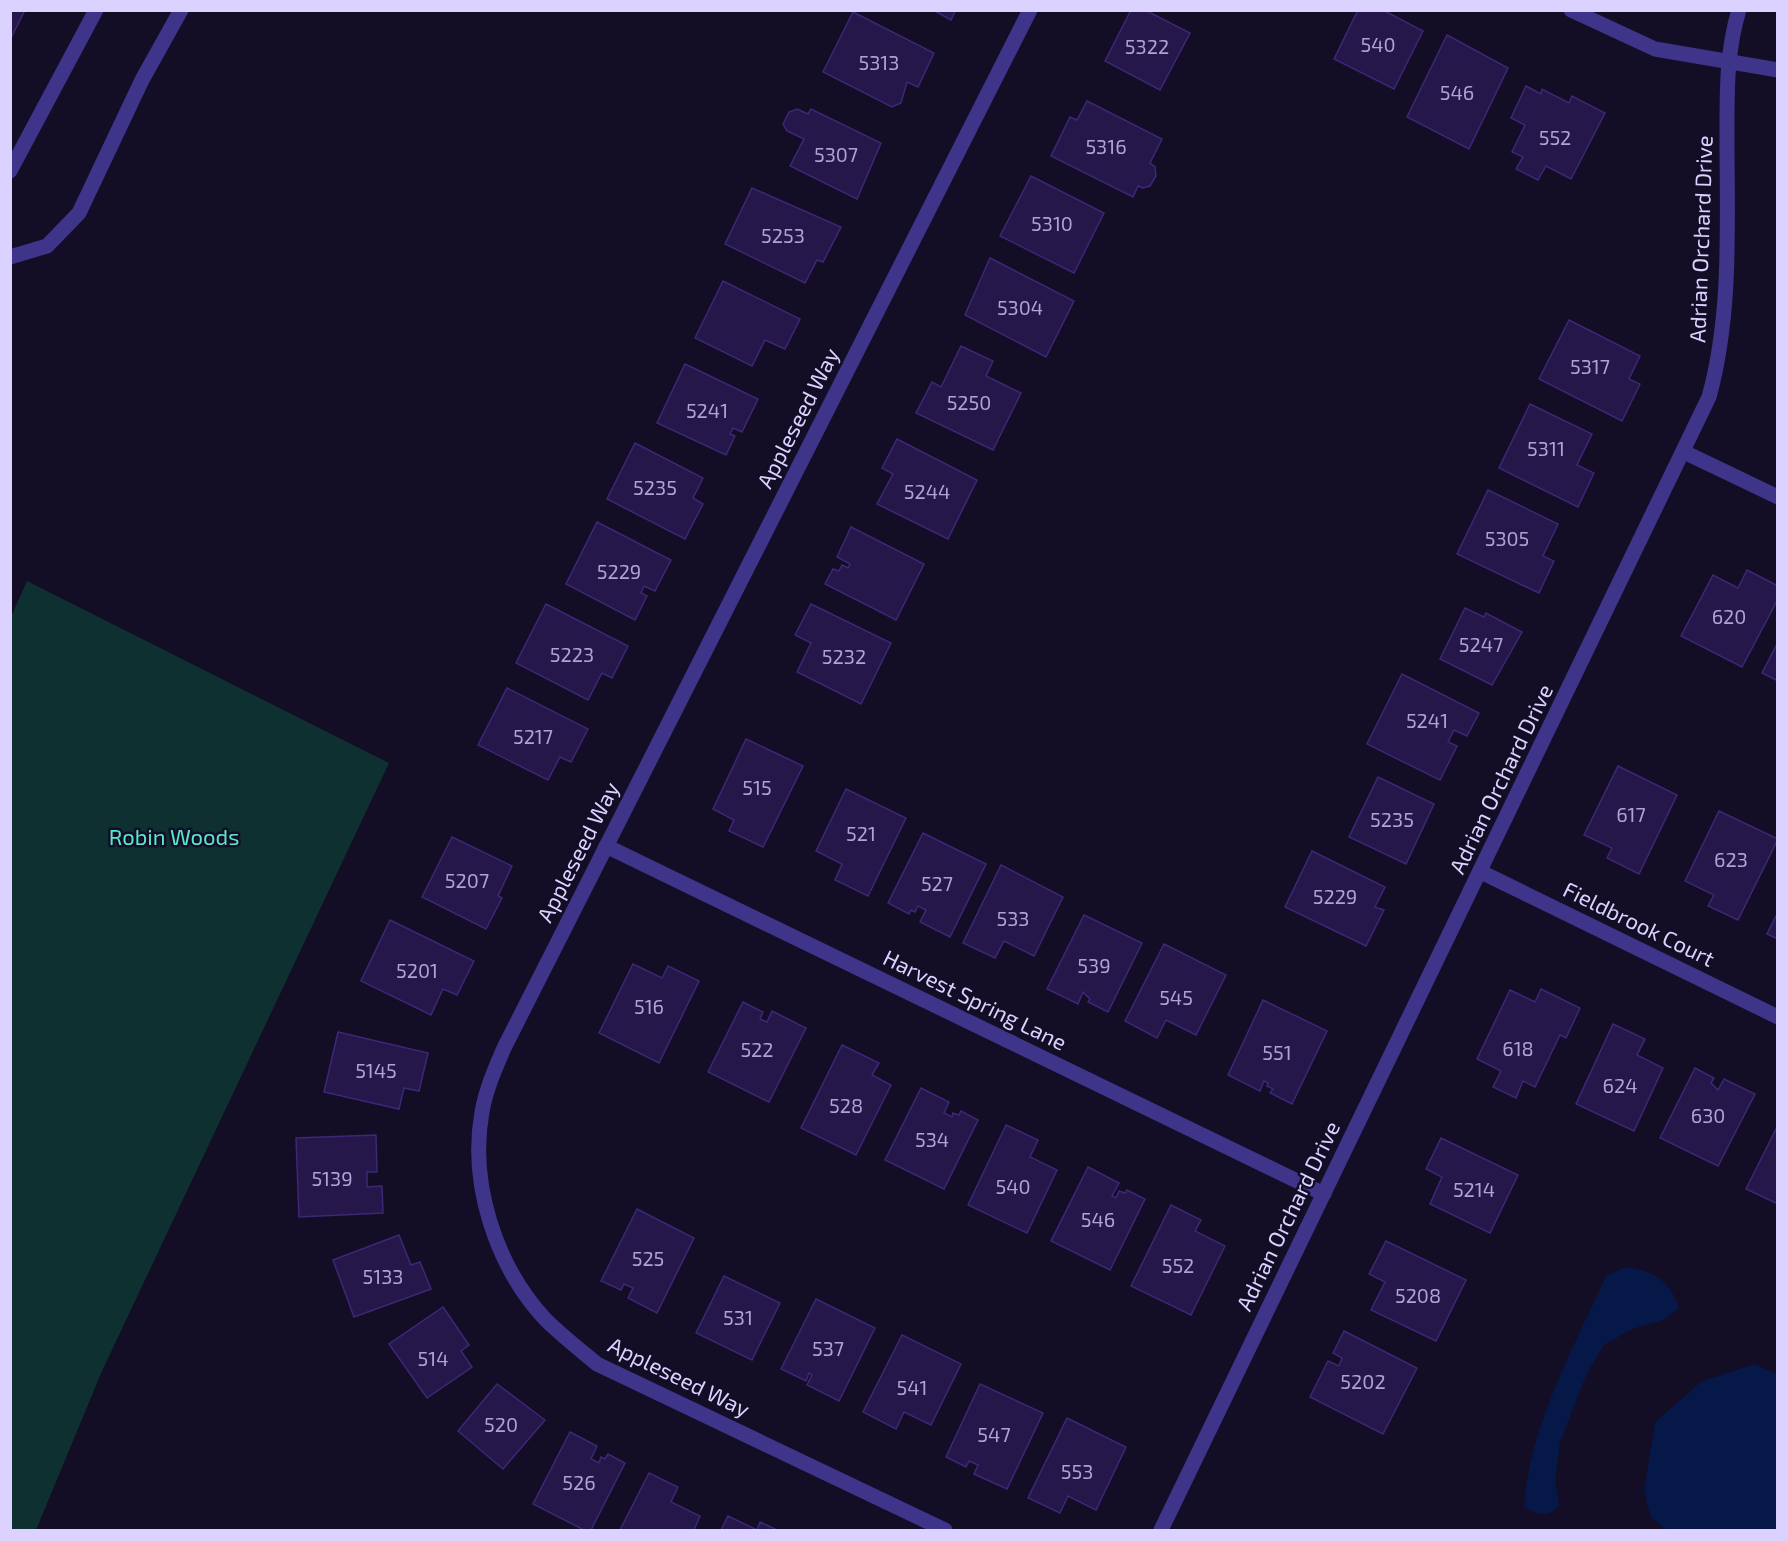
<svg xmlns="http://www.w3.org/2000/svg" width="1788" height="1541" viewBox="0 0 1788 1541" font-family="'Exo 2',sans-serif">
<rect width="100%" height="100%" fill="#130d26"/>
<path fill="#0f3031" d="M27,581l362,182 -287,608 -66,159h-25l-1,-911z"/>
<g fill="#061847">
<path d="M1625,1267c27,3 46,14 54,41l-16,12 -31,9 -28,16 -17,28 -27,69 -5,39 4,24c-12,14 -20,10 -35,2 5,-80 49,-158 82,-231z"/>
<path d="M1755,1364l22,10v156h-111l-16,-14 -6,-26 11,-68 47,-41z"/>
</g>
<g fill="#251749" stroke="#3d2777" stroke-width="1.5">
<path d="M10,10h15l-15,30z"/>
<path d="M933,10h23l-5,10z"/>
<path d="M1131,10h14l45,23 -30,57 -55,-29z"/>
<path d="M1358,10h25l40,21 -29,58 -60,-30z"/>
<path d="M853,12l81,41 -16,34 -11,-5 -6,21 -9,4 -69,-35z"/>
<path d="M1447,35l61,33 -39,81 -62,-32z"/>
<path d="M1526,86l15,8 1,-5 27,14 3,-7 33,17 -34,66 -25,-13 -8,14 -22,-11 7,-12 -11,-5 13,-27 -14,-7z"/>
<path d="M1087,101l75,38 -12,24 5,4 1,9 -6,10 -7,2 -5,-2 -5,11 -82,-41 19,-39 7,3z"/>
<path d="M797,109l11,5 3,-5 70,34 -24,56 -67,-33 14,-27 -17,-8 -4,-7 6,-12z"/>
<path d="M1031,176l73,37 -30,60 -74,-37z"/>
<path d="M752,188l89,39 -18,35 -6,-2 -12,23 -80,-39z"/>
<path d="M990,258l84,43 -28,56 -81,-42z"/>
<path d="M723,281l77,38 -15,30 -20,-9 -13,26 -57,-28z"/>
<path d="M1569,320l71,36 -11,23 11,5 -18,37 -83,-42z"/>
<path d="M961,346l32,15 -7,15 35,17 -28,57 -77,-37 16,-31 9,5z"/>
<path d="M685,364l73,35 -16,33 -9,-4 -3,6 5,2 -9,19 -69,-32z"/>
<path d="M1530,404l62,30 -15,31 17,8 -16,34 -79,-39z"/>
<path d="M897,439l80,41 -29,59 -71,-35 16,-30 -11,-6z"/>
<path d="M635,443l68,35 -10,20 10,6 -18,35 -78,-40z"/>
<path d="M1488,490l70,34 -15,32 11,5 -15,32 -82,-39z"/>
<path d="M597,522l74,38 -16,31 -11,-5 -3,7 6,3 -12,24 -69,-36z"/>
<path d="M851,527l73,37 -28,56 -71,-36 8,-15 6,2 3,-6 6,3 2,-4 -13,-7z"/>
<path d="M1747,570l31,16v13l-36,68 -61,-31 32,-61 25,13z"/>
<path d="M546,604l82,42 -16,32 -10,-5 -14,27 -72,-37z"/>
<path d="M811,604l80,39 -30,61 -64,-32 14,-29 -16,-8z"/>
<path d="M1465,608l19,9 2,-4 36,19 -30,53 -52,-26z"/>
<path d="M1778,642v39l-16,-8z"/>
<path d="M1402,674l77,39 -12,23 -13,-6 -6,12 9,4 -17,34 -73,-36z"/>
<path d="M507,688l81,41 -17,33 -11,-5 -12,23 -70,-35z"/>
<path d="M746,739l57,27 -40,81 -34,-16 5,-11 -21,-11z"/>
<path d="M1618,766l59,29 -38,79 -32,-16 5,-10 -28,-13z"/>
<path d="M1378,777l56,27 -28,60 -57,-27z"/>
<path d="M846,789l60,29 -38,78 -33,-16 7,-16 -26,-13z"/>
<path d="M1719,811l59,28 -40,81 -30,-14 6,-11 -29,-14z"/>
<path d="M923,833l63,31 -36,73 -30,-15 6,-12 -8,-4 -3,6 -4,-2 -2,4 -21,-11z"/>
<path d="M452,837l60,29 -14,30 4,2 -16,31 -64,-32z"/>
<path d="M1312,851l73,36 -10,20 9,3 -18,36 -81,-39z"/>
<path d="M1001,865l62,32 -29,59 -30,-15 -9,17 -32,-15z"/>
<path d="M1778,912v27l-11,-5z"/>
<path d="M1084,915l58,28 -34,69 -20,-10 2,-3 -7,-7 -5,12 -31,-15z"/>
<path d="M390,920l84,41 -17,34 -14,-6 -12,26 -70,-34z"/>
<path d="M1164,944l62,31 -30,60 -30,-15 -9,18 -32,-17z"/>
<path d="M633,964l29,14 6,-12 31,15 -40,82 -60,-30z"/>
<path d="M1541,989l39,19 -14,30 -6,-3 -25,52 -12,-6 -7,17 -23,-11 8,-16 -24,-12 33,-69 25,12z"/>
<path d="M1263,1000l64,31 -35,73 -22,-11 3,-4 -6,-3 1,-3 -4,-2 -4,10 -32,-16z"/>
<path d="M743,1002l20,10 -3,7 7,3 5,-11 34,17 -37,74 -61,-30z"/>
<path d="M1613,1024l32,15 -8,16 26,13 -29,63 -58,-27z"/>
<path d="M338,1032l90,21 -9,38 -15,-3 -5,21 -75,-17z"/>
<path d="M842,1045l37,18 -7,12 19,10 -35,70 -55,-27z"/>
<path d="M1695,1068l19,10 -3,5 7,7 6,-11 31,15 -37,72 -58,-28z"/>
<path d="M921,1088l28,14 -5,11 8,4 1,-4 6,2 2,-4 17,9 -34,69 -59,-29z"/>
<path d="M1006,1125l32,15 -8,17 27,13 -30,63 -59,-28z"/>
<path d="M1778,1125v79l-32,-15z"/>
<path d="M376,1135l1,37h-10v15l15,-1 1,27 -84,4 -3,-79z"/>
<path d="M1441,1138l77,37 -28,58 -60,-29 12,-27 -16,-8z"/>
<path d="M1088,1167l31,16 -7,13 4,2 3,-7 6,2 2,-3 18,9 -35,71 -59,-29z"/>
<path d="M1171,1205l30,15 -6,11 30,15 -34,69 -60,-29z"/>
<path d="M637,1209l57,29 -37,75 -29,-15 5,-10 -9,-4 -3,6 -20,-9z"/>
<path d="M399,1235l12,30 9,-3 11,27 -77,28 -21,-57z"/>
<path d="M1386,1241l80,39 -30,61 -65,-31 14,-28 -16,-8z"/>
<path d="M724,1276l56,27 -28,57 -56,-27z"/>
<path d="M816,1299l59,29 -36,73 -32,-16 5,-10 -3,-2 -3,8 -25,-12z"/>
<path d="M443,1307l26,38 -8,6 11,16 -45,31 -38,-54z"/>
<path d="M1344,1331l73,37 -34,66 -73,-37 18,-36 11,5 3,-8 -9,-5z"/>
<path d="M902,1335l59,29 -30,61 -27,-13 -8,17 -33,-17z"/>
<path d="M497,1384l48,36 -42,49 -45,-38z"/>
<path d="M980,1384l63,29 -36,76 -33,-15 4,-9 -9,-4 -3,6 -20,-10z"/>
<path d="M1067,1418l59,29 -30,63 -28,-14 -8,17 -32,-15z"/>
<path d="M570,1432l27,14 -6,13 8,4 2,-6 4,2 3,-5 17,9 -34,67h-7l-51,-26z"/>
<path d="M649,1473l29,14 -7,15 29,14 -6,14h-74z"/>
<path d="M728,1516l29,14 3,-8 17,8h-56z"/>
</g>
<g fill="none" stroke-linecap="round" stroke-linejoin="round">
<g stroke="#3e3489" stroke-width="15">
<path d="M1571,10l84,39 123,21"/>
<path d="M10,171l86,-161"/>
<path d="M10,257l37,-11 32,-33 63,-133 39,-70"/>
<path d="M1684,452l94,45"/>
<path d="M606,846l718,348"/>
<path d="M1481,872l297,145"/>
<path d="M945,1530l-348,-166c-18,-15 -36,-29 -52,-45 -49,-53 -76,-135 -63,-207 4,-23 13,-43 22,-64l526,-1038"/>
<path d="M1161,1530l548,-1133c23,-84 18,-173 18,-259 0,-43 -1,-86 12,-128"/>
</g>
</g>
<g text-anchor="middle" stroke-width="5" stroke-linejoin="round" paint-order="stroke">
<g font-size="20" fill="#aea3d2">
<text x="1378" y="52">540</text>
<text x="1147" y="54">5322</text>
<text x="879" y="70">5313</text>
<text x="1457" y="100">546</text>
<text x="1555" y="145">552</text>
<text x="1106" y="154">5316</text>
<text x="836" y="162">5307</text>
<text x="1052" y="231">5310</text>
<text x="783" y="243">5253</text>
<text x="1020" y="315">5304</text>
<text x="1590" y="374">5317</text>
<text x="969" y="410">5250</text>
<text x="707" y="418">5241</text>
<text x="1546" y="456">5311</text>
<text x="655" y="495">5235</text>
<text x="927" y="499">5244</text>
<text x="1507" y="546">5305</text>
<text x="619" y="579">5229</text>
<text x="1729" y="624">620</text>
<text x="1481" y="652">5247</text>
<text x="572" y="662">5223</text>
<text x="844" y="664">5232</text>
<text x="1427" y="728">5241</text>
<text x="533" y="744">5217</text>
<text x="757" y="795">515</text>
<text x="1631" y="822">617</text>
<text x="1392" y="827">5235</text>
<text x="861" y="841">521</text>
<text x="1731" y="867">623</text>
<text x="467" y="888">5207</text>
<text x="937" y="891">527</text>
<text x="1335" y="904">5229</text>
<text x="1013" y="926">533</text>
<text x="1094" y="973">539</text>
<text x="417" y="978">5201</text>
<text x="1176" y="1005">545</text>
<text x="649" y="1014">516</text>
<text x="1518" y="1056">618</text>
<text x="757" y="1057">522</text>
<text x="1277" y="1060">551</text>
<text x="376" y="1078">5145</text>
<text x="1620" y="1093">624</text>
<text x="846" y="1113">528</text>
<text x="1708" y="1123">630</text>
<text x="932" y="1147">534</text>
<text x="332" y="1186">5139</text>
<text x="1013" y="1194">540</text>
<text x="1474" y="1197">5214</text>
<text x="1098" y="1227">546</text>
<text x="648" y="1266">525</text>
<text x="1178" y="1273">552</text>
<text x="383" y="1284">5133</text>
<text x="1418" y="1303">5208</text>
<text x="738" y="1325">531</text>
<text x="828" y="1356">537</text>
<text x="433" y="1366">514</text>
<text x="1363" y="1389">5202</text>
<text x="912" y="1395">541</text>
<text x="501" y="1432">520</text>
<text x="994" y="1442">547</text>
<text x="1077" y="1479">553</text>
<text x="579" y="1490">526</text>
</g>
<g font-size="22" fill="#dbd2ff" stroke="#130d26">
<text transform="translate(1701 239) rotate(-88)" y="8">Adrian Orchard Drive</text>
<text transform="translate(798 418) rotate(-63)" y="8">Appleseed Way</text>
<text transform="translate(1501 779) rotate(-64)" y="8">Adrian Orchard Drive</text>
<text transform="translate(578 852) rotate(-63)" y="8">Appleseed Way</text>
<text transform="translate(1639 924) rotate(26)" y="8">Fieldbrook Court</text>
<text transform="translate(975 1000) rotate(26)" y="8">Harvest Spring Lane</text>
<text transform="translate(1288 1216) rotate(-64)" y="8">Adrian Orchard Drive</text>
<text transform="translate(679 1377) rotate(26)" y="8">Appleseed Way</text>
</g>
<g font-size="22" fill="#54e9d0" stroke="#130d26">
<text x="174" y="845">Robin Woods</text>
</g>
</g>
<rect width="1788" height="1541" fill="none" stroke="#dbd2ff" stroke-width="24"/>
</svg>
